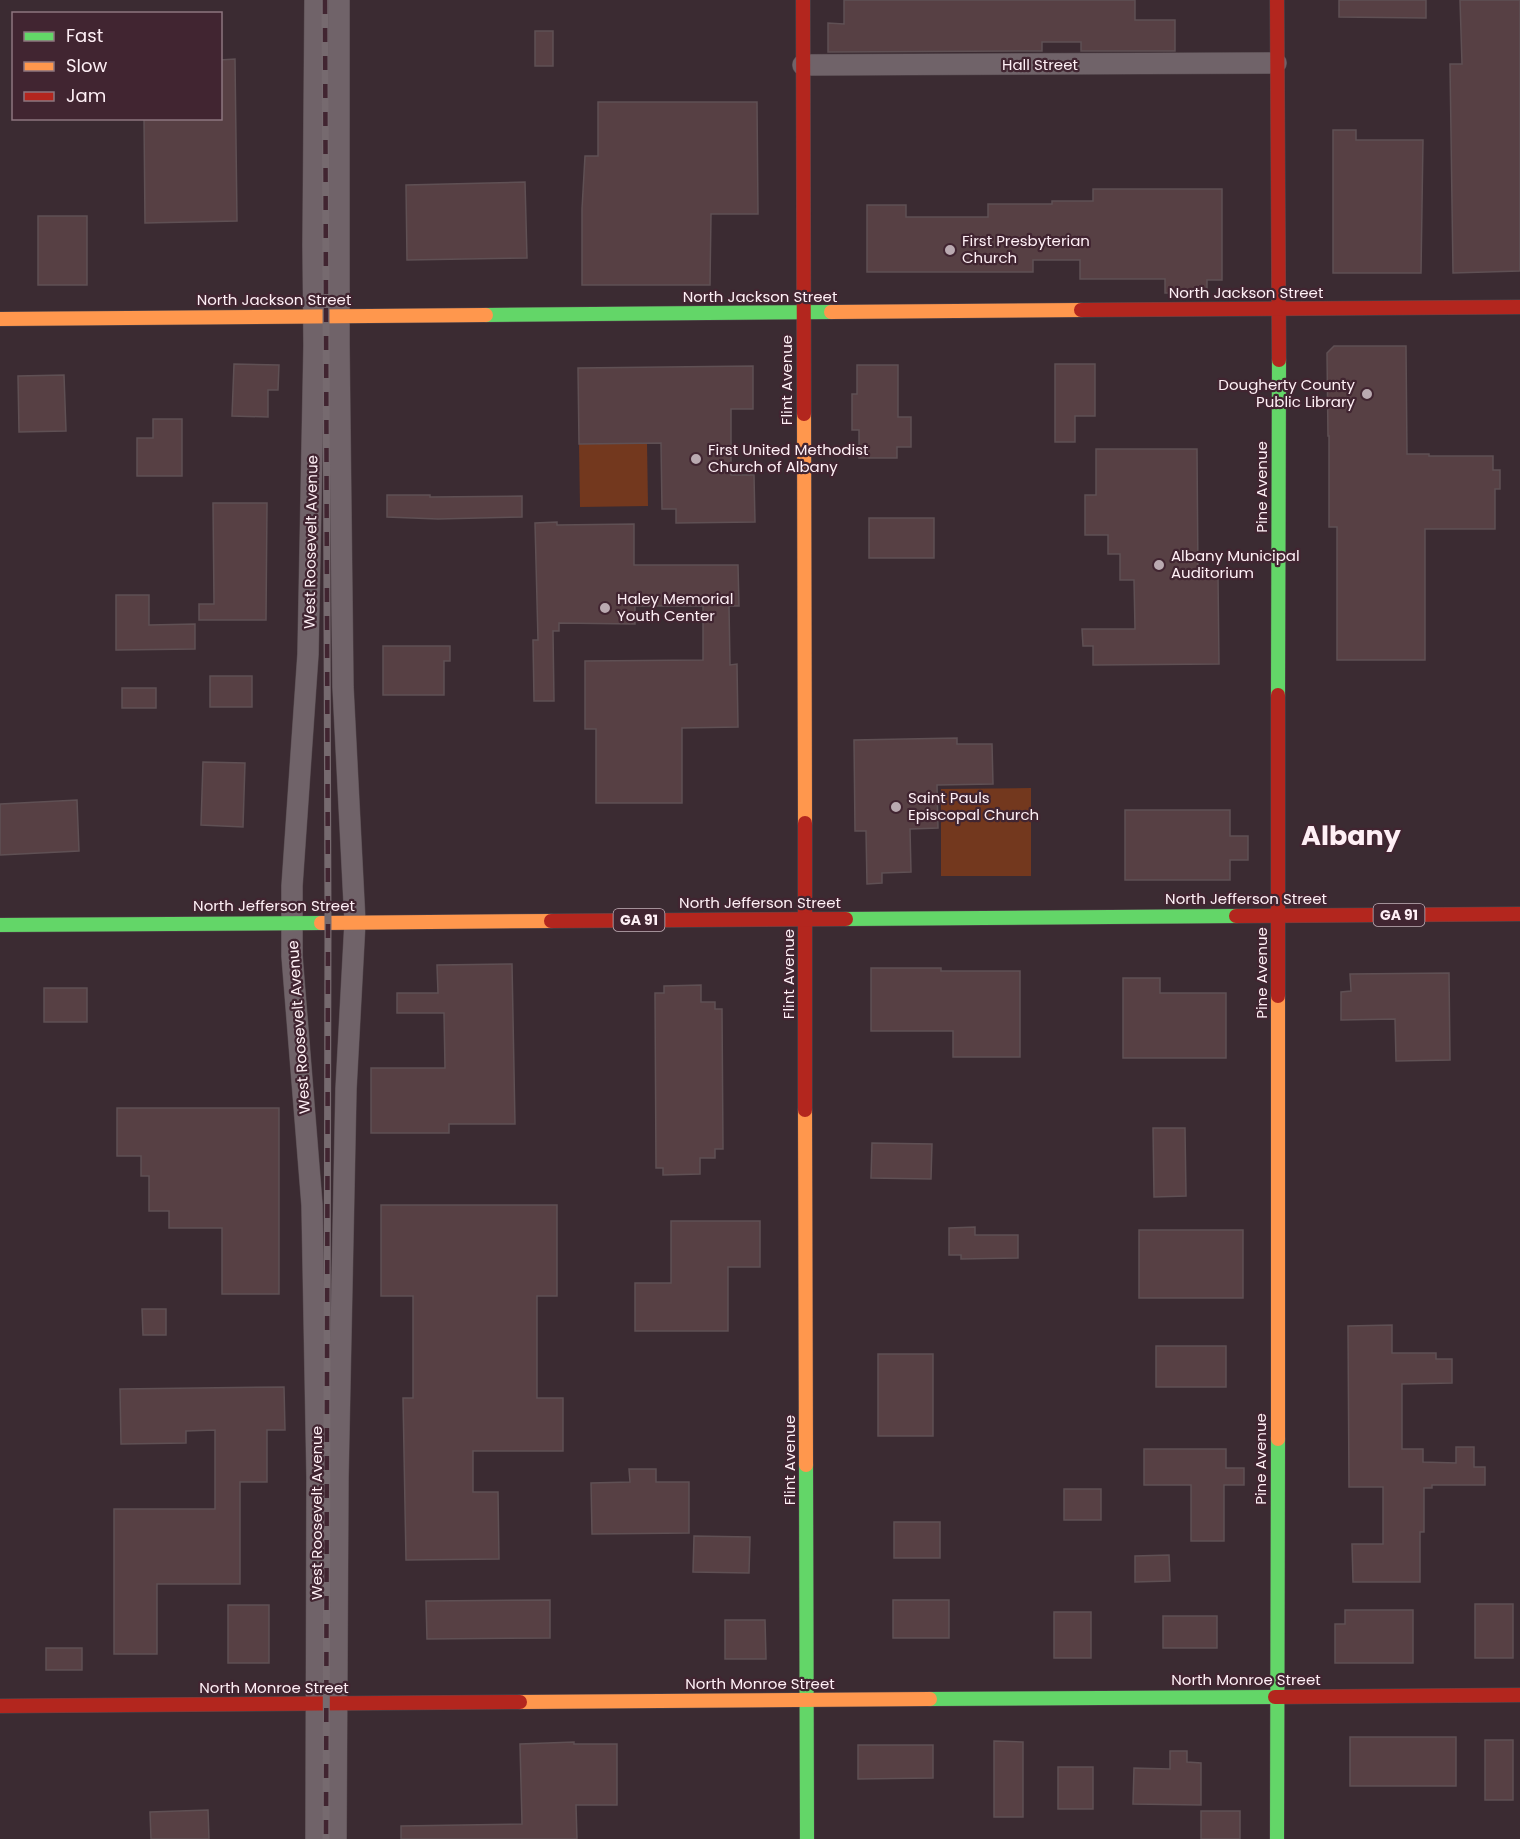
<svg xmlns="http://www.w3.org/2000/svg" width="1520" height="1839" viewBox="0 0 1520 1839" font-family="Poppins,sans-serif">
<rect width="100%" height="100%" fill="#3b2b32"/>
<g fill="#73381e">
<path d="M647,443l1,63 -68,1 -1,-63z"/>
<path d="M1031,788v88h-90v-87z"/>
</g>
<g fill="#574044" stroke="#5f5054" stroke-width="1.5">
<path d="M844,0h291v20h40v31h-94v-9h-39v9l-214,1v-29l16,1z"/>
<path d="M1339,0h87v18l-87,-1z"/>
<path d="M1460,0h60v271l-67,2 -3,-209h12z"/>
<rect x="535" y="31" width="18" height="35"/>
<path d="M235,59l2,162 -92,2 -1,-105h76v-58z"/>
<path d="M598,102h159l1,112h-47l-1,71h-128v-76l3,-53h13z"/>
<path d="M1333,130h23v10h67l-2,133h-88z"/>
<path d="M525,182l2,76 -120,2 -1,-75z"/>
<path d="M1093,189h129v91h-15v13h-42v-14h-85v-19h-47v12h-166v-67h39v12h82v-13h64v-3h41z"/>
<rect x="38" y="216" width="49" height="69"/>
<path d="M1334,346h72l1,108h22v2h64v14h7v19h-5v40h-70v131h-88v-133h-8v-91h-1l-1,-83z"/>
<path d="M234,364l45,1 -1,25h-10v27l-36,-1z"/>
<path d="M1055,364h40v52h-20v26h-20z"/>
<path d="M857,365h41v52h13v30h-14v11h-38v-28h-7v-36h5z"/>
<path d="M753,366v43h-22v66h23l1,47 -79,1v-14h-14l-1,-66 -82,1 -1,-76z"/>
<path d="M64,375l2,56 -47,1 -1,-56z"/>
<path d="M153,419h29v57h-45v-38h16z"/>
<path d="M1096,449h101l1,126h20l1,89 -126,1v-19h-10l-1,-17h53l-1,-49h-14v-26h-12v-19h-23v-40h11z"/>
<path d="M387,495h43v2l92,-1v21l-84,2 -51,-2z"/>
<path d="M213,503h54l-1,117h-67v-16h15z"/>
<rect x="869" y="518" width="65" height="40"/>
<path d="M557,522v3l77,-1v41h104l1,41h-10l1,59 7,-1 1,63 -56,1v75h-86v-74h-11v-68l118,-1v-54h-68v18l-76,-1v8h-6l1,70h-20l-1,-61h5l-3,-117z"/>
<path d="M116,595h33v30l46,-1v25l-79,1z"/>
<path d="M383,646h67v15h-6v34h-61z"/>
<rect x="210" y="676" width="42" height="31"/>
<rect x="122" y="688" width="34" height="20"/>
<path d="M957,738v6h35l1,40 -56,1 1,43 -28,1 1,43 -29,1v10l-15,1 -1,-53h-11l-1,-91z"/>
<path d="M203,762l42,1 -2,64 -42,-2z"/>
<path d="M77,800l2,51 -79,4v-51z"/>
<path d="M1125,810h105v26h18v24h-18v20h-105z"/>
<path d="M512,964l3,160h-66v9h-78v-65h74l-1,-55h-47v-20h41l-1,-28z"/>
<path d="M871,968h70v3h79v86h-67v-26h-82z"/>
<path d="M1449,973l1,87 -54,1 -1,-42 -54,1v-28l10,-1 -1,-17z"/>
<path d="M1123,978h37v15h66v65h-103z"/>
<path d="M701,985v17h14v7h7l1,140h-8v9h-15v16l-37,1v-7h-7l-1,-175h9v-7z"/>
<rect x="44" y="988" width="43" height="34"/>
<path d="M117,1108h162v186h-57v-66h-53v-17h-20v-35h-8v-20h-24z"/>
<path d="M1153,1128h32l1,68 -32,1z"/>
<path d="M872,1143l60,1 -1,35 -60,-1z"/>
<path d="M381,1205h176v91h-20v102h26v53h-90v41h25l1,67 -93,1 -3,-162h10v-102h-32z"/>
<path d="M671,1221h89v46h-32v64h-93v-48h36z"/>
<path d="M975,1227v8h43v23l-57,1v-4h-12v-27z"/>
<rect x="1139" y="1230" width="104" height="68"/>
<path d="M142,1309h24v26h-23z"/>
<path d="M1392,1325v28h44v6h16v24l-50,1v65h21v13l33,1v-16h18v20h11v18h-53v3h-8v44h-4v50h-67l-1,-38h31v-57h-34l-1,-161z"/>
<rect x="1156" y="1346" width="70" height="41"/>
<rect x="878" y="1354" width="55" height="82"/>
<path d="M284,1387l1,43h-18v52h-27v102h-83v70h-43v-145h101v-79l-29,1v12l-65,1 -1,-55z"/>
<path d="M1144,1449h82v19h18v17h-20v56h-33v-56h-47z"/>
<path d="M629,1469h27v13h33v51l-97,1 -1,-51 39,-1z"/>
<rect x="1064" y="1489" width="37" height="31"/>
<rect x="894" y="1522" width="46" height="36"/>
<path d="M694,1536l56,1 -1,36 -56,-1z"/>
<path d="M1169,1555l1,26 -35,1v-26z"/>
<path d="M550,1600v38l-123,1 -1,-38z"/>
<rect x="893" y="1600" width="56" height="38"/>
<rect x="1475" y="1604" width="38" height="54"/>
<rect x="228" y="1605" width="41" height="58"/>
<path d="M1345,1610h68v53h-78v-39h10z"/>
<rect x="1054" y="1612" width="37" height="46"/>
<rect x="1163" y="1616" width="54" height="32"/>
<path d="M725,1620h40l1,39h-41z"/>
<rect x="46" y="1648" width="36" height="22"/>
<rect x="1350" y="1737" width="106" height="49"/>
<rect x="1485" y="1740" width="28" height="60"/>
<path d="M994,1741l29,1v75h-29z"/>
<path d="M574,1742v2h43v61h-41l1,34h-176v-13l121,-2 -2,-80z"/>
<path d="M858,1745h75v33l-75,1z"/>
<path d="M1170,1751h17v11l14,1v42l-68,-1 1,-36 36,1z"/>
<rect x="1058" y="1767" width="35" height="42"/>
<path d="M208,1810l1,29h-58l-1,-27z"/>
<rect x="1201" y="1811" width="39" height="28"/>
</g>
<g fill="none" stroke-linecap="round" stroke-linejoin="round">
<g stroke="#55494e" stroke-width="22">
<g id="street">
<path d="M315,0l-2,245 1,100 -6,309 -16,232v70l20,249 5,273 -1,361"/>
<path d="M803,65l473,-2"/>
<path d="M336,1839l2,-361 8,-389 9,-167 -12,-235 -4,-343v-344"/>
</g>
</g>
<g stroke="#55494e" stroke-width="15">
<g id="fast">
<path d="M486,315l345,-3"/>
<path d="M1278,695l1,-335"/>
<path d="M846,919l390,-3"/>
<path d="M0,925l321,-2"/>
<path d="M806,1465l1,374"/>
<path d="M930,1699l345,-2"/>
<path d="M1277,1839l1,-400"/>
</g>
</g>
<g stroke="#55494e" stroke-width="15">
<g id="slow">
<path d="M831,312l250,-2"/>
<path d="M0,319l486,-4"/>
<path d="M804,414l1,409"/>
<path d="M321,923l230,-2"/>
<path d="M805,1110l1,355"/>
<path d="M1278,1439v-443"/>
<path d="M520,1702l410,-3"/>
</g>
</g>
<g stroke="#55494e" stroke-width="15">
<g id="jam">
<path d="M803,0l1,414"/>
<path d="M1277,0l2,360"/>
<path d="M1081,310l439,-3"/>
<path d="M805,823v287"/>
<path d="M1236,916l284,-2"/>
<path d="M551,921l295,-2"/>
<path d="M1278,996v-301"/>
<path d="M1275,1697l245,-2"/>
<path d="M0,1706l520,-4"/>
</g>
</g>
<use href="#street" stroke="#706369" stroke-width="21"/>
<use href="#fast" stroke="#63d668" stroke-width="14"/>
<use href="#slow" stroke="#ff974d" stroke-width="14"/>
<use href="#jam" stroke="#b3261e" stroke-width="14"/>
<g stroke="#766a6f" stroke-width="7">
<path id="rail" d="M325,0l3,923 -2,916"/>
</g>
<use href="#rail" stroke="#412531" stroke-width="4.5" stroke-dasharray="14" stroke-linecap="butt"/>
</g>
<g fill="#baaab1" stroke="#412531" stroke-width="2">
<circle cx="950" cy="250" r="6"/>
<circle cx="1367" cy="394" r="6"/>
<circle cx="696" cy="459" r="6"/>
<circle cx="1159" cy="565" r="6"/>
<circle cx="605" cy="608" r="6"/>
<circle cx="896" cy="807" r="6"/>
</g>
<g text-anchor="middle" stroke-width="4.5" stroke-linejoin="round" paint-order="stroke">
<g fill="#412531" stroke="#c5b2ba" stroke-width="1.5">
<rect x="1373.5" y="904" width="51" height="22" rx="4.5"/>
<rect x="613.5" y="909" width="51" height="22" rx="4.5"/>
</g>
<g font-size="14" font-weight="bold" fill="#feeff5">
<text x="1399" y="920">GA 91</text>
<text x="639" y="925">GA 91</text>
</g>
<g font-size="15" fill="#feeff5" stroke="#412531">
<text x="1040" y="70">Hall Street</text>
<text x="1246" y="298">North Jackson Street</text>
<text x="760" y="302">North Jackson Street</text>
<text x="274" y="305">North Jackson Street</text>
<text transform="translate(787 380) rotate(-90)" y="5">Flint Avenue</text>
<text transform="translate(1262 487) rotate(-90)" y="5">Pine Avenue</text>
<text transform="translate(311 542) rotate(-89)" y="5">West Roosevelt Avenue</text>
<text x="1246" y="904">North Jefferson Street</text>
<text x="760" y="908">North Jefferson Street</text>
<text x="274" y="911">North Jefferson Street</text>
<text transform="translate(1262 973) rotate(-90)" y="5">Pine Avenue</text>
<text transform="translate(789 974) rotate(-90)" y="5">Flint Avenue</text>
<text transform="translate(299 1027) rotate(-94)" y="5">West Roosevelt Avenue</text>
<text transform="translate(1261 1459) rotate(-90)" y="5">Pine Avenue</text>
<text transform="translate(790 1460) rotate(-90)" y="5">Flint Avenue</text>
<text transform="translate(317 1513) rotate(-90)" y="5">West Roosevelt Avenue</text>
<text x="1246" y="1685">North Monroe Street</text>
<text x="760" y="1689">North Monroe Street</text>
<text x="274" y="1693">North Monroe Street</text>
</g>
<g font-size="15" fill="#feeff5" stroke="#412531" text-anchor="start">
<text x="962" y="246">First Presbyterian<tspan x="962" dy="17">Church</tspan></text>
<text x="1355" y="390" text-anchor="end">Dougherty County<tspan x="1355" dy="17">Public Library</tspan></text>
<text x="708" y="455">First United Methodist<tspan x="708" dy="17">Church of Albany</tspan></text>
<text x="1171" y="561">Albany Municipal<tspan x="1171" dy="17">Auditorium</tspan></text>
<text x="617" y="604">Haley Memorial<tspan x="617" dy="17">Youth Center</tspan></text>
<text x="908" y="803">Saint Pauls<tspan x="908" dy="17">Episcopal Church</tspan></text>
</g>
<g font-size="27" font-weight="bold" fill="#feeff5" stroke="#412531">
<text x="1351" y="845">Albany</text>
</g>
</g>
<rect x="12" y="12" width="210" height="108" fill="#412531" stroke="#8d767f" stroke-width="1.5"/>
<rect x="24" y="32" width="30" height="9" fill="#63d668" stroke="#8d767f" stroke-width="1.5"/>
<text x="66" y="42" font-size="18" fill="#feeff5">Fast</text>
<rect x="24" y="62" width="30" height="9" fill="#ff974d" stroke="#8d767f" stroke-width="1.5"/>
<text x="66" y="72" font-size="18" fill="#feeff5">Slow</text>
<rect x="24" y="92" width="30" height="9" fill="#b3261e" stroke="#8d767f" stroke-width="1.5"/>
<text x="66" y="102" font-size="18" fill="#feeff5">Jam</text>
</svg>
